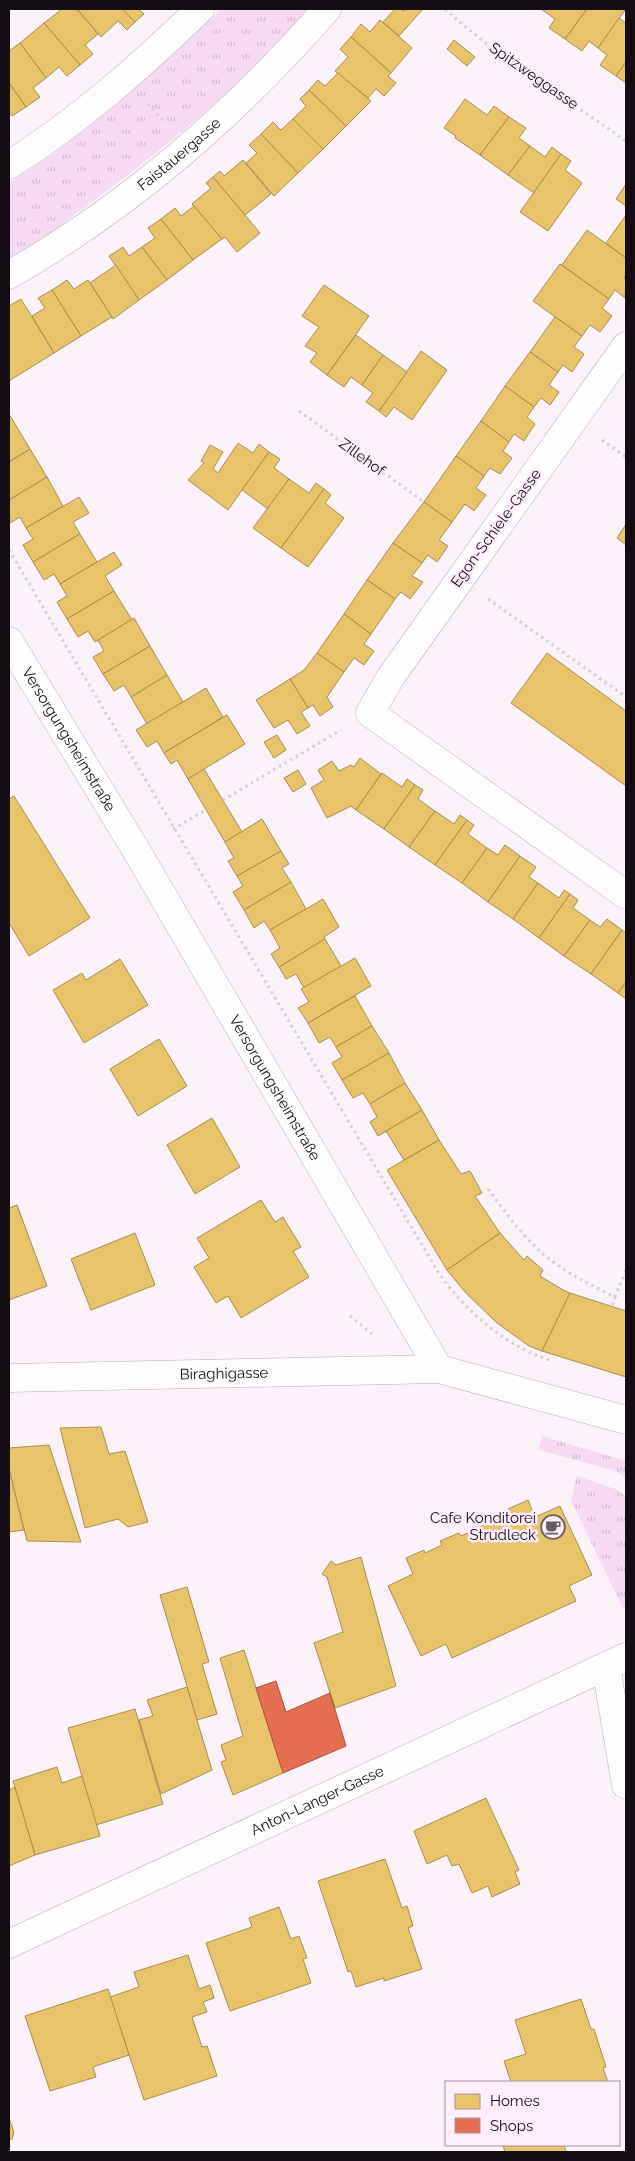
<svg xmlns="http://www.w3.org/2000/svg" width="635" height="2161" viewBox="0 0 635 2161" font-family="Raleway,sans-serif">
<defs>
<pattern id="grass-tufts" width="24" height="20" patternUnits="userSpaceOnUse" patternTransform="scale(1.25)"><rect width="24" height="20" fill="#f8daf5"/><path d="M3 7l-1-3M5 7V3M7 7l1-3M15 17l-1-3M17 17v-4M19 17l1-3" fill="none" stroke="#d4bad1"/></pattern>
</defs>
<rect width="100%" height="100%" fill="#fbf2fa"/>
<g fill="url(#grass-tufts)">
<path d="M221,9h88c-67,77 -148,143 -231,203 -18,14 -48,39 -69,47v-76c77,-49 147,-110 212,-174z"/>
<path d="M542,1436l84,25v17l-10,-7 -78,-21z"/>
<path d="M577,1476l41,14 8,7v109l-3,2 -52,-107z"/>
</g>
<g fill="#e9c46a" stroke="#a98d50">
<path d="M62,9h15l21,25 -13,11 8,9 -13,11 -36,-42z"/>
<path d="M77,9h45l13,13 -8,8 -9,-9 -17,16z"/>
<path d="M122,9h16l6,5 -9,8z"/>
<path d="M395,9h6l2,2 3,-2h17l-24,27 -16,-14z"/>
<path d="M541,9h46l-22,30 -16,-11 6,-9z"/>
<path d="M587,9h39l-28,39 -9,-7 -7,10 -17,-12z"/>
<path d="M619,18l7,5v39l-10,14 -16,-11 7,-10 -9,-7z"/>
<path d="M380,20l32,28 -21,25 -40,-36 10,-13 9,8z"/>
<path d="M44,23l36,42 -13,11 -8,-9 -13,11 -26,-35z"/>
<path d="M351,37l40,36 -3,3 8,7 -12,13 -8,-7 -8,9 -33,-27 13,-14 -8,-8z"/>
<path d="M454,40l21,17 -8,9 -20,-17z"/>
<path d="M20,43l26,35 -13,10 7,9 -14,10 -17,-24v-32z"/>
<path d="M626,62v21l-10,-7z"/>
<path d="M338,73l33,28 -25,25 -37,-36 9,-10 7,6z"/>
<path d="M9,83l17,24 -14,9 -3,-4z"/>
<path d="M309,90l37,36 -23,23 -30,-30 13,-13 -6,-7z"/>
<path d="M465,99l22,16 7,-9 15,11 -29,38 -25,-17 1,-2 -12,-8z"/>
<path d="M509,117l17,11 -7,10 11,8 -22,29 -28,-20z"/>
<path d="M293,119l30,30 -25,24 -37,-39 12,-12 8,8z"/>
<path d="M261,134l37,39 -24,23 -28,-33 11,-10 -8,-8z"/>
<path d="M530,146l15,11 7,-10 9,7 -27,39 -26,-18z"/>
<path d="M561,154l10,7 -6,9 17,13 -34,48 -28,-19z"/>
<path d="M243,160l28,34 -26,21 -32,-38 7,-6 4,5z"/>
<path d="M213,177l47,56 -23,19 -12,-15 -3,2 -30,-35 19,-16 -5,-5z"/>
<path d="M626,184v22l-10,-7z"/>
<path d="M194,206l28,33 -29,21 -32,-41 14,-11 6,8z"/>
<path d="M626,215v43l-20,-15z"/>
<path d="M161,219l32,41 -26,20 -25,-33 13,-9 -7,-10z"/>
<path d="M587,230l39,28v16l-2,4 2,2 -1,18 -10,-8 -6,9 -47,-34z"/>
<path d="M123,247l6,9 13,-9 25,33 -28,20 -30,-44z"/>
<path d="M560,264l49,35 -7,9 10,8 -12,16 -10,-7 -8,11 -49,-35z"/>
<path d="M116,265l23,35 -26,19 -23,-36z"/>
<path d="M67,280l7,9 14,-9 24,37 -31,19 -29,-46z"/>
<path d="M324,285l45,31 -42,59 -17,-13 7,-9 -12,-7 14,-19 -17,-11z"/>
<path d="M52,290l29,46 -27,17 -22,-37 13,-8 -7,-10z"/>
<path d="M21,299l33,54 -45,28v-75z"/>
<path d="M555,317l27,19 -8,11 10,7 -12,18 -9,-7 -5,7 -28,-20z"/>
<path d="M356,335l27,20 -21,30 -11,-8 -7,10 -17,-12z"/>
<path d="M421,351l26,19 -35,50 -18,-13 -8,10 -7,-6z"/>
<path d="M530,352l28,20 -9,13 10,7 -9,13 -9,-7 -7,9 -29,-21z"/>
<path d="M383,355l24,17 -28,39 -13,-9 7,-9 -11,-8z"/>
<path d="M505,386l29,21 -7,10 8,7 -11,17 -10,-7 -5,8 -28,-21z"/>
<path d="M9,414l21,35 -21,13z"/>
<path d="M481,421l28,21 -6,9 9,7 -12,16 -10,-6 -6,8 -28,-20z"/>
<path d="M238,443l15,10 6,-9 10,8 -41,58 -40,-30 16,-17 -3,-2 9,-16 13,7 -10,17 5,4z"/>
<path d="M30,449l17,28 -38,23v-38z"/>
<path d="M269,452l11,7 -6,9 15,11 -21,30 -26,-19z"/>
<path d="M456,456l28,20 -8,12 10,7 -12,16 -9,-7 -13,18 -28,-20z"/>
<path d="M47,477l16,29 -37,22 -6,-11 -10,6 -1,-23z"/>
<path d="M289,479l20,14 7,-10 8,6 -43,59 -28,-20z"/>
<path d="M324,489l7,6 -6,8 19,15 -36,49 -27,-19z"/>
<path d="M79,497l10,16 -16,9 7,12 -47,28 -10,-17 10,-6 -7,-11z"/>
<path d="M424,502l28,20 -13,18 9,6 -11,16 -9,-7 -6,8 -29,-20z"/>
<path d="M626,524v21l-9,-7z"/>
<path d="M80,534l17,28 -37,22 -6,-10 -10,6 -11,-18z"/>
<path d="M393,543l29,20 -10,13 11,6 -13,17 -9,-7 -6,7 -28,-19z"/>
<path d="M114,552l8,13 -17,11 9,15 -47,28 -10,-17 10,-6 -7,-12z"/>
<path d="M367,580l28,19 -24,35 -27,-20z"/>
<path d="M114,591l18,29 -37,22 -7,-11 -10,6 -11,-18z"/>
<path d="M344,614l27,20 -7,10 10,7 -10,14 -10,-7 -10,14 -27,-19z"/>
<path d="M134,618l16,28 -47,28 -10,-17 11,-6 -6,-11z"/>
<path d="M150,646l17,29 -36,22 -7,-12 -10,6 -11,-17z"/>
<path d="M317,653l27,19 -17,25 6,10 -13,9 -7,-11 -5,3 -18,-29 14,-9z"/>
<path d="M547,653l79,58v75l-115,-83z"/>
<path d="M167,675l16,27 -36,22 -16,-27z"/>
<path d="M290,679l18,29 -7,4 9,14 -13,8 -9,-14 -14,8 -18,-28z"/>
<path d="M206,688l17,29 -59,36 -7,-12 -10,6 -11,-17z"/>
<path d="M227,715l18,29 -57,35 -11,-19 -6,4 -7,-11z"/>
<path d="M277,735l9,15 -12,8 -10,-16z"/>
<path d="M360,758l21,16 -25,36 -5,-4 -24,12 -16,-30 13,-8 -6,-10 14,-9 7,10 12,-6 3,2z"/>
<path d="M204,769l38,63 -17,10 -37,-63z"/>
<path d="M298,770l8,14 -13,8 -9,-14z"/>
<path d="M382,773l20,14 5,-8 8,6 -31,44 -28,-19z"/>
<path d="M415,785l8,5 -5,9 17,12 -26,36 -25,-18z"/>
<path d="M14,796l76,122 -61,38 -20,-33v-124z"/>
<path d="M435,811l19,13 6,-9 7,5 -32,45 -26,-18z"/>
<path d="M262,819l19,32 -44,25 -9,-15 6,-3 -9,-16z"/>
<path d="M467,820l7,5 -6,9 19,14 -25,35 -27,-18z"/>
<path d="M505,845l15,11 -32,46 -26,-19 25,-35 11,7z"/>
<path d="M281,851l8,13 -7,4 9,14 -47,28 -11,-18 10,-6 -6,-10z"/>
<path d="M520,856l16,11 -7,10 9,6 -25,36 -25,-17z"/>
<path d="M291,882l15,27 -36,21 -6,-9 -10,7 -10,-18z"/>
<path d="M538,883l21,15 5,-8 6,4 -31,44 -26,-19z"/>
<path d="M570,894l8,6 -5,8 17,12 -26,36 -25,-18z"/>
<path d="M323,899l16,28 -15,10 1,2 -46,28 -8,-13 9,-6 -10,-18z"/>
<path d="M607,919l15,11 -31,44 -27,-18 26,-36 10,7z"/>
<path d="M622,930l4,3v49l-8,11 -27,-19z"/>
<path d="M325,939l16,27 -37,22 -8,-14 -10,5 -7,-12z"/>
<path d="M355,958l16,28 -63,37 -10,-15 11,-6 -8,-13z"/>
<path d="M120,959l28,46 -64,38 -31,-53 29,-17 4,7z"/>
<path d="M626,982v17l-8,-6z"/>
<path d="M355,996l17,30 -36,21 -6,-10 -11,6 -11,-20z"/>
<path d="M372,1026l17,27 -47,27 -10,-17 10,-6 -6,-10z"/>
<path d="M159,1039l28,47 -49,30 -28,-47z"/>
<path d="M389,1053l16,30 -35,21 -7,-11 -10,5 -11,-18z"/>
<path d="M405,1083l17,27 -44,26 -8,-14 7,-5 -7,-13z"/>
<path d="M422,1110l17,30 -35,20 -18,-29z"/>
<path d="M212,1118l28,49 -45,27 -28,-49z"/>
<path d="M439,1140l22,34 9,-3 12,22 -7,3 25,37 -53,37 -60,-100z"/>
<path d="M261,1200l14,22 8,-5 18,30 -8,4 16,26 -68,41 -13,-22 -12,7 -22,-36 15,-9 -12,-20z"/>
<path d="M17,1205l30,81 -38,14v-92z"/>
<path d="M135,1233l20,52 -64,25 -20,-51z"/>
<path d="M500,1233l24,27 3,-4 16,14 -3,6 23,14 7,3 -28,58 -13,-5 -32,-23 -32,-31 -18,-22z"/>
<path d="M570,1293l56,18v66l-84,-26z"/>
<path d="M101,1427l8,27 16,-3 23,71 -20,5 -10,-8 -33,9 -25,-100z"/>
<path d="M49,1445l32,97 -54,-1 -18,-72v-21z"/>
<path d="M9,1469l15,61 -15,2z"/>
<path d="M528,1500l7,17 25,-11 32,69 -23,11 7,15 -124,57 -6,-14 -25,12 -33,-70 25,-12 -7,-16 18,-8 1,3 17,-8 -2,-4 19,-8 2,3 49,-23 -2,-4z"/>
<path d="M361,1557l35,129 -61,22 -21,-65 29,-11 -16,-55 -5,-3 9,-13 5,4z"/>
<path d="M187,1587l22,75 -7,2 15,50 -20,6 -37,-125z"/>
<path d="M244,1650l39,123 -50,22 -12,-33 5,-2 -5,-15 22,-9 -23,-78z"/>
<path d="M187,1687l25,83 -51,24 -22,-74 14,-4 -6,-16z"/>
<path d="M135,1709l28,95 -67,21 -28,-97z"/>
<path d="M57,1767l5,16 20,-7 18,60 -65,19 -22,-74z"/>
<path d="M15,1787l20,68 -26,11v-76z"/>
<path d="M486,1798l33,72 -4,2 5,12 -28,13 -4,-11 -16,7 -13,-29 -7,2 -5,-11 -20,9 -13,-33z"/>
<path d="M385,1859l17,49 5,-2 6,20 -5,2 14,41 -38,12v-3l-28,9 -5,-16 -3,1 -30,-91z"/>
<path d="M279,1907l12,32 8,-3 8,22 -4,1 8,24 -81,28 -24,-68 46,-16 -3,-9z"/>
<path d="M188,1955l11,34 11,-4 4,13 -11,4 4,10 -15,5 10,30 5,-1 10,30 -73,24 -34,-103 29,-10 -5,-15z"/>
<path d="M108,1989l21,66 -36,12 3,10 -46,14 -25,-75z"/>
<path d="M581,1999l10,30h3l12,38 -3,1 5,14h-97l-7,-21 22,-7 -11,-34z"/>
<path d="M9,2118l5,15 -2,6 -3,1z"/>
<path d="M503,2145h61l2,7h-61z"/>
</g>
<path fill="#e76f51" stroke="#a8523e" d="M276,1681l10,31 44,-19 16,53 -63,27 -27,-85z"/>
<g fill="none" stroke-linecap="round" stroke-linejoin="round">
<g stroke="#b8b0b7" stroke-width="29">
<g id="minor">
<path d="M9,165c70,-44 132,-99 191,-156"/>
<path id="s1" d="M9,275c123,-71 225,-160 318,-266"/>
<path d="M626,346l-236,332 -20,35 256,182"/>
<path id="s2" d="M9,641l127,209 303,519 187,51"/>
<path id="s3" d="M9,1378l430,-9"/>
<path d="M606,1667l20,118"/>
<path id="s4" d="M9,1944l617,-287"/>
</g>
</g>
<g stroke="#d3d1d3" stroke-width="3" stroke-dasharray="2.5 4" stroke-linecap="butt">
<path d="M445,9c55,50 120,89 181,132"/>
<path d="M148,104l16,18"/>
<path d="M299,411l125,91"/>
<path d="M602,440l24,17"/>
<path d="M9,550l429,722c29,41 66,73 114,89"/>
<path d="M488,599l138,98"/>
<path d="M223,800l118,-70"/>
<path d="M173,829l33,-19"/>
<path d="M488,1189c19,25 38,53 64,72 20,15 41,25 63,36l-3,10"/>
<path d="M615,1297l11,-27"/>
<path d="M350,1316l23,19"/>
</g>
<use href="#minor" stroke="#fefdfe" stroke-width="28"/>
</g>
<defs>
<g id="cafe-ring" transform="scale(1.25)"><circle r="9.5" fill="#ffeefd" stroke="#655d64" stroke-width="1.5"/><path d="M-5.5-4.5H6V0H3Q3 3.5 0 3.5H-2.5Q-5.5 3.5-5.5 0ZM3-3.2v2h1.7v-2ZM-6 4.5H4V6H-6Z" fill="#655d64"/></g>
</defs>
<g fill-rule="evenodd">
<use href="#cafe-ring" x="553" y="1527"/>
</g>
<g text-anchor="middle" stroke-width="5" stroke-linejoin="round" paint-order="stroke">
<g font-size="15" fill="#140d13" stroke="#ffeefd">
<text transform="translate(534 76) rotate(35)" y="5">Spitzweggasse</text>
<text dy="5" stroke="none"><textPath href="#s1" startOffset="209">Faistauergasse</textPath></text>
<text transform="translate(362 457) rotate(36)" y="5">Zillehof</text>
<text transform="translate(496 528) rotate(-54)" y="5">Egon-Schiele-Gasse</text>
<text dy="5" stroke="none"><textPath href="#s2" startOffset="115">Versorgungsheimstraße</textPath></text>
<text dy="5" stroke="none"><textPath href="#s2" startOffset="520">Versorgungsheimstraße</textPath></text>
<text dy="5" stroke="none"><textPath href="#s3" startOffset="215">Biraghigasse</textPath></text>
<text dy="5" stroke="none"><textPath href="#s4" startOffset="340">Anton-Langer-Gasse</textPath></text>
</g>
<g font-size="15" fill="#140d13" stroke="#ffeefd" text-anchor="end">
<text x="536" y="1523">Cafe Konditorei<tspan x="536" dy="17">Strudleck</tspan></text>
</g>
</g>
<rect width="635" height="2161" fill="none" stroke="#140d13" stroke-width="20"/>
<rect x="445" y="2081" width="175" height="65" fill="#ffeefd" stroke="#a1949f"/>
<rect x="455" y="2094" width="25" height="15" fill="#e9c46a" stroke="#a1949f"/>
<text x="490" y="2106" font-size="15" fill="#140d13">Homes</text>
<rect x="455" y="2118" width="25" height="15" fill="#e76f51" stroke="#a1949f"/>
<text x="490" y="2131" font-size="15" fill="#140d13">Shops</text>
</svg>
